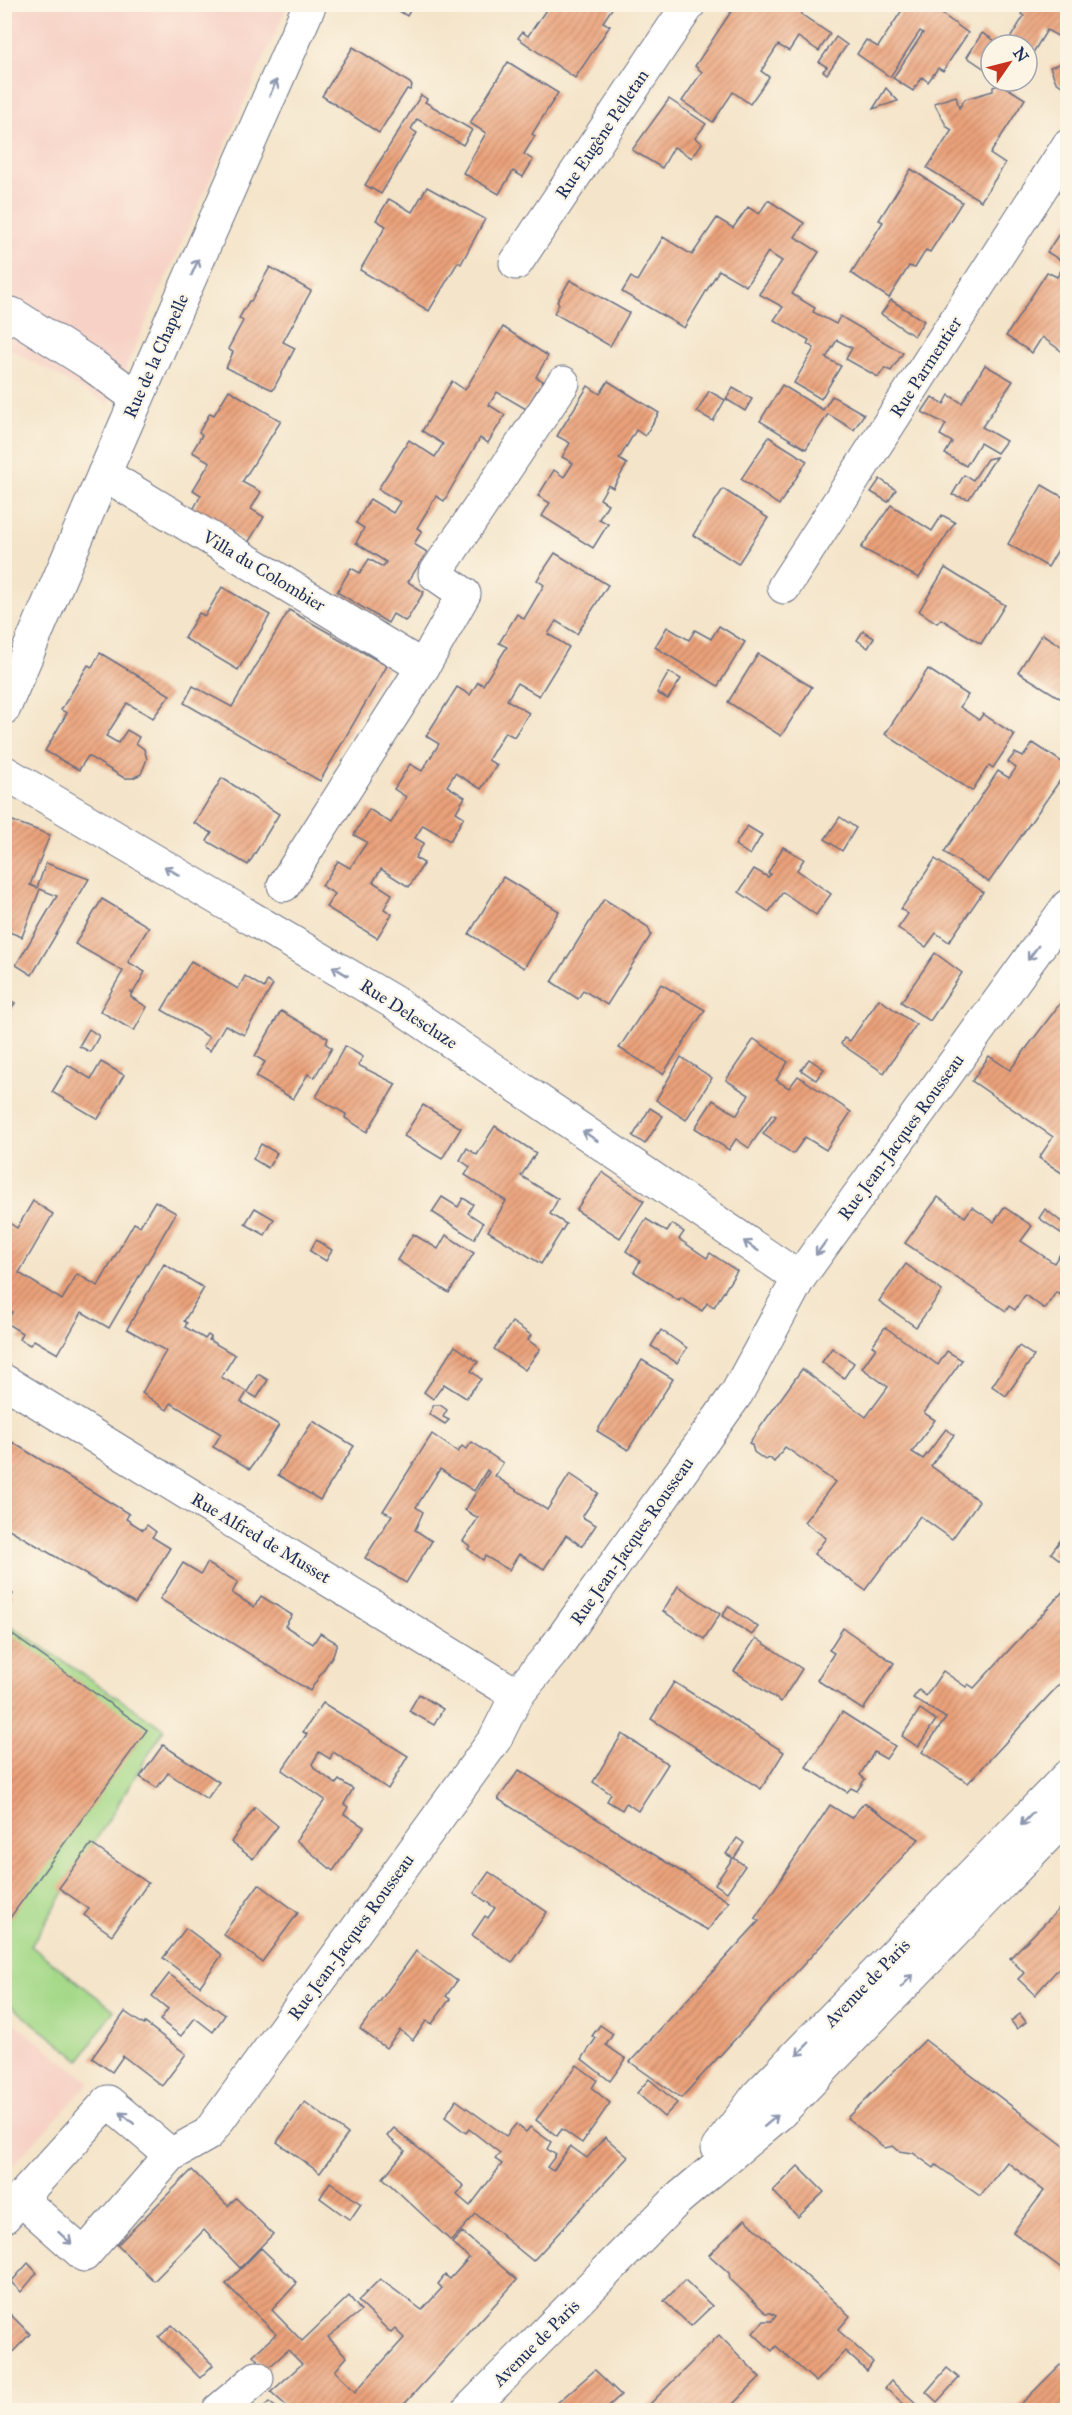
<svg xmlns="http://www.w3.org/2000/svg" width="1072" height="2415" viewBox="0 0 1072 2415" font-family="'IM FELL Great Primer',serif">
<defs>
<pattern id="building-hatch" width="6" height="6" patternUnits="userSpaceOnUse" patternTransform="scale(1.5)"><rect width="6" height="6" fill="#eba27a"/><path d="M-1 1l2-2M0 6l6-6M5 7l2-2" fill="none" stroke="#be8467"/></pattern>
</defs>
<rect width="100%" height="100%" fill="#fcf5e5"/>
<filter id="ink" filterUnits="userSpaceOnUse"><feTurbulence type="fractalNoise" baseFrequency=".0167" numOctaves="2"/><feDisplacementMap in="SourceGraphic" scale="12" xChannelSelector="R" yChannelSelector="G"/><feConvolveMatrix kernelMatrix="1 2 1 2 8 2 1 2 1" color-interpolation-filters="sRGB"/></filter>
<filter id="wash" filterUnits="userSpaceOnUse"><feTurbulence type="fractalNoise" baseFrequency=".008" numOctaves="4" result="noise"/><feDisplacementMap in="SourceGraphic" scale="24" xChannelSelector="R" yChannelSelector="G"/><feGaussianBlur stdDeviation="1.35" result="paint"/><feColorMatrix in="noise" values="0 0 0 0 0 0 0 0 0 0 0 0 0 0 0 0 0 1.4 0 .05"/><feComposite in="paint" operator="in"/></filter>
<g filter="url(#wash)">
<rect width="100%" height="100%" fill="#f4e4c9"/>
<g fill="#f7d1c6">
<path d="M5,5h283l-179,400 -97,-55 -7,5z"/>
<path d="M4,2015l86,67 -85,92h-1z"/>
</g>
<path fill="#a5d989" stroke="#608474" stroke-width="1.5" d="M4,1621l160,108 -133,217 83,64 -34,50 -75,-59z"/>
<g id="blocks">
<g fill="url(#building-hatch)">
<path d="M388,4h26l-7,12z"/>
<path d="M550,4h65l-12,18 7,4 -35,52 -57,-40 4,-6 6,4z"/>
<path d="M736,4h71l-6,10 29,20 -11,17 -21,-14 -9,14 -11,-6 -17,26 8,6 -19,27 -17,-12 -20,30 -31,-21 20,-29 -7,-6z"/>
<path d="M906,4h22l40,29 -25,38 -5,-3 -10,14 -6,-5 -9,14 -20,-13 30,-45 -3,-2 -30,46 -33,-23 9,-14 12,7z"/>
<path d="M1026,4l42,2v36l-21,-12 -18,29 -2,-14h-21l18,-29 -3,-2z"/>
<path d="M982,33l20,12h-11v19l-2,-1 -4,6 -18,-12z"/>
<path d="M836,37l11,8 -20,29 -4,-3 4,-4 -8,-5z"/>
<path d="M353,47l57,36 2,3 -2,4 -3,-1 -28,44 -57,-37z"/>
<path d="M1068,61v29l-12,-8 -6,-15z"/>
<path d="M508,62l50,31 -26,41 3,2 -11,18 9,6 -10,17 -10,-6 -14,23 -36,-21 23,-40 -16,-10z"/>
<path d="M1001,84l24,15 -35,55 15,10 -24,37 -54,-33 25,-38 -5,-3 -13,-24 22,-7 3,12 6,-9 28,-8v-4z"/>
<path d="M886,88l12,13 -25,8z"/>
<path d="M421,95l6,4 -2,3 47,28 -9,15 -46,-26 -6,10 6,4 -36,61 -16,-9z"/>
<path d="M669,99l37,25 -11,14 7,5 -10,15 -18,-11 -12,21 -30,-18z"/>
<path d="M911,169l51,33 -32,50 -4,-2 -11,18 -6,-2 -20,32 -38,-25 32,-51 -4,-2z"/>
<path d="M427,187l58,32 -24,45 -3,-2 -29,49 -69,-41 26,-44 -10,-6 13,-21 23,13z"/>
<path d="M768,200l36,23 -9,14 24,15 -27,42 23,14 -2,4 23,12 4,-8 63,37 -12,18 -6,-3 -7,9 -32,-18 6,-11 -15,-8 -11,18 15,8 -20,33 -27,-16 20,-35 -7,-4 2,-4 -35,-20 9,-13 -24,-13 23,-33 -14,-9 -22,34 -27,-16 -35,58 -62,-36 9,-15 6,4 26,-44 29,18 25,-37 16,10 15,-21 11,7z"/>
<path d="M1068,220v45l-21,-13z"/>
<path d="M270,267l41,24 -28,51 12,6 -22,42 -47,-22 7,-16 -5,-3 15,-28 -4,-3 10,-17h2z"/>
<path d="M1061,270l7,5v72l-4,6 -22,-16 -10,16 -26,-17 41,-64 10,5z"/>
<path d="M570,280l59,33 -19,33 -56,-33 5,-9 -2,-2z"/>
<path d="M891,300l33,21 -10,15 -33,-22z"/>
<path d="M503,327l45,29 -12,21 7,4 -17,28 -29,-17 -8,13 16,10 -17,28 -8,-5 -36,63 -8,-5 -19,32 5,3 -8,13 13,8 -19,30 16,10 -16,26 -3,3 -12,-7 -5,9 -51,-31 14,-24 9,5 9,-14 14,8 3,-5 -30,-19 8,-15 -8,-5 14,-24 23,14 7,-11 -22,-13 31,-49 26,17 8,-13 -21,-13 30,-50 13,9z"/>
<path d="M985,365l28,16 -31,46 24,14 -9,12 -17,-10 -14,23 -21,-12 7,-12 -12,-7 6,-11 -24,-12 10,-15 12,7 5,-9 13,8z"/>
<path d="M608,381l51,32 -14,23 -9,-6 -17,29 8,5 -14,24 -5,-3 -8,14 8,5 -9,15 9,5 -15,24 -51,-32 8,-13 -12,-7 16,-26 10,7 9,-14 -11,-6 8,-14 -13,-7 31,-50 12,8z"/>
<path d="M782,385l41,25 9,-14 32,18 -10,16 -26,-16 -22,35 -46,-28z"/>
<path d="M733,388l19,11 -7,12 -19,-12z"/>
<path d="M229,390l52,31 -39,61 19,10 -10,17 13,8 -16,26 -55,-33 8,-15 -8,-5 17,-28 -18,-10 10,-17 -3,-3 11,-19 4,2z"/>
<path d="M709,391l16,9 -12,21 -16,-9z"/>
<path d="M769,437l38,24 -28,44 -38,-26z"/>
<path d="M996,457l-27,42 -17,-4 12,-20 9,5 14,-21z"/>
<path d="M880,479l16,11 -8,12 -17,-10z"/>
<path d="M1042,485l26,15v33l-20,34 -40,-23z"/>
<path d="M723,489l45,29 -30,46 -45,-29z"/>
<path d="M891,505l41,26 10,-16 13,7 -36,56 -58,-30z"/>
<path d="M555,553l53,32 -31,49 -21,-13 -8,13 21,13 -30,49 -22,-13 -10,17 22,13 -15,24 -9,-5 -17,28 9,5 -16,24 -26,-16 -8,13 18,11 -9,15 8,5 -14,24 -27,-16 -8,13 9,5 -9,15 9,5 -15,24 -28,-18 -8,13 19,12 -8,15 8,5 -15,24 -51,-31 9,-13 -13,-8 16,-25 12,7 17,-26 -13,-7 15,-26 22,14 15,-26 -12,-8 16,-25 12,7 17,-27 -13,-8 31,-49 13,8 8,-13 5,3 24,-38 -8,-4 18,-29 7,5 20,-34 -7,-5z"/>
<path d="M945,568l60,37 -24,39 -40,-25 -4,4 -18,-12z"/>
<path d="M222,587l48,28 -32,55 -54,-32 15,-25 6,3z"/>
<path d="M289,610l98,56 -67,115 -136,-78 9,-17 39,21z"/>
<path d="M719,626l26,16 -27,44 -63,-39 12,-20 22,13 6,-10 16,9z"/>
<path d="M863,631l11,7 -6,10 -11,-8z"/>
<path d="M1042,634l26,16v53l-50,-31z"/>
<path d="M100,653l70,42 -17,23 -26,-15 -21,33 12,7 9,-13 12,7 -3,6 8,6 3,10 -6,15 -8,4h-9l-36,-22 -9,14 -34,-19 22,-38 -6,-3 27,-45 4,2z"/>
<path d="M758,654l54,33 -31,49 -53,-34z"/>
<path d="M928,669l40,26 -8,12 19,13 4,-6 32,21 -22,33 -4,-3 -17,26 -87,-57z"/>
<path d="M669,672l12,7 -13,20 -11,-6z"/>
<path d="M1033,743l35,23v3l-79,113 -45,-30 54,-81 11,7 7,-10 -8,-6 7,-9 8,4z"/>
<path d="M222,778l57,36 -31,51 -41,-24 5,-8 -18,-10z"/>
<path d="M840,817l16,11 -14,23 -17,-12z"/>
<path d="M10,820l40,15 -20,50 7,3 9,-25 43,16 -57,96 -16,-10 41,-69 -17,-7 -18,48 -18,-7v-95z"/>
<path d="M747,826l15,9 -12,20 -15,-10z"/>
<path d="M783,847l21,12 -7,11 34,24 -15,21 -33,-23 -14,20 -30,-20 15,-23 14,8 3,-3 -3,-1z"/>
<path d="M935,859l48,33 -34,50 -13,-9 -10,14 -28,-19 10,-14 -7,-5z"/>
<path d="M503,877l56,34 -35,57 -55,-34z"/>
<path d="M102,899l47,28 -21,35 17,10 -12,21 -2,-1v5l16,10 -13,24 -34,-20 23,-40 -48,-27z"/>
<path d="M604,899l44,28 3,8 -44,70 -24,-15 -5,9 -26,-17z"/>
<path d="M935,953l27,20 -32,48 -29,-19z"/>
<path d="M191,961l47,28 7,-13 19,12 3,-7 6,4 -29,50 -19,-10 -15,26 -7,-4 6,-10 -47,-27z"/>
<path d="M661,984l44,26 -42,64 -44,-26z"/>
<path d="M1068,993v184l-29,-19 14,-21 -81,-56 17,-25 21,14z"/>
<path d="M4,997l11,6 -11,18z"/>
<path d="M879,999l37,26 -32,48 -43,-29 3,-6 6,3z"/>
<path d="M281,1011l47,27 -2,6 6,4 -18,30 -6,-4 -15,25 -37,-22 9,-15 -10,-6z"/>
<path d="M89,1029l10,7 -9,16 -11,-6z"/>
<path d="M754,1039l34,23 -12,18 13,8 9,-12 53,36 -25,38 -21,-13 -12,17 -30,-20 13,-18 -4,-2 -23,34 -13,-9 -7,11 -34,-22 18,-28 24,15 12,-20 -23,-15z"/>
<path d="M345,1046l18,11 -5,8 38,19 -29,48 -22,-14 1,-4 -30,-17z"/>
<path d="M681,1057l31,21 -26,42 -30,-20z"/>
<path d="M809,1059l15,10 -8,11 -15,-10z"/>
<path d="M101,1062l23,13 -26,44 -46,-27 16,-27 23,14z"/>
<path d="M423,1105l38,23 -19,31 -38,-23z"/>
<path d="M650,1108l13,8 -18,28 -12,-8z"/>
<path d="M495,1126l41,27 -15,23 37,23 -8,15 16,10 -25,40 -53,-33 18,-30 -41,-26 5,-8 -10,-7 7,-12 10,7z"/>
<path d="M261,1144l16,9 -9,15 -15,-9z"/>
<path d="M602,1172l42,29 -24,37 -44,-28z"/>
<path d="M442,1197l16,10 5,-9 10,6 -5,9 15,10 -9,16 -42,-27z"/>
<path d="M938,1197l27,20 7,-10 22,15 10,-15 28,19 -11,15 33,22 10,-15 4,3v24l-6,7 5,4 -6,9 -5,-3 -11,17 -20,-14 -10,15 -6,-4 -3,5 -101,-68z"/>
<path d="M33,1201l20,13 -34,59 43,27 15,-26 21,12 36,-63 6,3 15,-25 21,12 -67,115 -27,-16 -24,42 -24,-14 -4,5 -11,-6 3,-6 -16,-10 6,-11 -7,-4v-88l12,8z"/>
<path d="M255,1208l19,11 -9,16 -20,-11z"/>
<path d="M1045,1209l23,18v11l-29,-20z"/>
<path d="M646,1219l21,13 5,-8 12,8 -5,7 28,19 3,-5 27,18 -23,36 -7,-4 -5,8 -21,-13 -2,3 -45,-29 6,-11 -14,-10z"/>
<path d="M413,1234l25,15 8,-14 28,18 -25,40 -52,-33z"/>
<path d="M316,1240l16,10 -6,11 -16,-10z"/>
<path d="M164,1264l40,24 -20,33 3,2 -2,4 20,12 3,-4 3,2 -2,3 26,15 -14,22 26,15 11,-18 10,6 -11,18 -10,-6 -6,10 38,23 -29,44 -37,-22 8,-13 -50,-31 -4,7 -25,-17 24,-42 -39,-22z"/>
<path d="M906,1264l36,27 -26,36 -37,-26z"/>
<path d="M512,1322l19,13 -3,5 12,9 -15,21 -31,-21z"/>
<path d="M885,1327l53,38 9,-14 15,9 -38,53 11,7 -23,32 11,7 23,-30 8,6 -23,31 48,35 -27,38 -32,-23 -55,74 -51,-36 12,-16 -22,-16 31,-40 -50,-35 -11,15 -4,-4 -5,2 -11,-8 -2,-7 -3,-2 53,-74 64,48 22,-30 -26,-19 14,-20 -4,-2z"/>
<path d="M661,1330l26,18 -10,15 -26,-17z"/>
<path d="M455,1346l23,16 -7,9 10,8 -15,19 -22,-14 -11,15 -9,-7z"/>
<path d="M1019,1346l15,10 -28,40 -14,-10z"/>
<path d="M832,1348l22,15 -10,15 -22,-16z"/>
<path d="M642,1360l31,19 -45,71 -31,-19z"/>
<path d="M434,1405h6l7,5 -4,7 6,3 -4,4 -16,-10z"/>
<path d="M313,1421l41,25 -34,54 -42,-25z"/>
<path d="M432,1434l26,18 4,-6 4,3 6,-7 31,21 -8,13 52,34 23,-36 28,19 -16,24 14,8 -14,21 -16,-11 -22,34 -25,-15 -10,16 -24,-14 -2,4 -15,-11 2,-3 -7,-5 15,-23 -13,-8 24,-38 -2,-2 -13,21 -34,-22 -24,38 7,5 -8,18 17,11 -26,42 -41,-25 27,-43 -9,-4z"/>
<path d="M7,1439l122,75 -3,5 17,11 4,-5 9,7 -4,5 18,11 -35,56 -131,-78v-83z"/>
<path d="M1068,1530v36l-17,-13z"/>
<path d="M183,1563l18,11 6,-11 26,16 5,3 -6,11 22,14 7,-11 31,19 -7,11 28,18 7,-11 17,10 -4,12 -23,36 -150,-92z"/>
<path d="M678,1586l42,28 -16,25 -41,-28z"/>
<path d="M1068,1586v89l-100,108 -46,-31 24,-34 -33,-20 6,-8 7,6 17,-25 23,16 2,-3 6,4z"/>
<path d="M4,1588l9,6 -9,14z"/>
<path d="M728,1606l30,21 -6,8 -30,-19z"/>
<path d="M843,1628l51,35 -31,47 -46,-30 17,-27 -5,-3z"/>
<path d="M4,1629l143,101 -143,196z"/>
<path d="M756,1638l46,31 -21,33 -47,-31z"/>
<path d="M674,1682l110,70 -23,37 -110,-70z"/>
<path d="M419,1694l24,15 -9,16 -25,-14z"/>
<path d="M323,1703l85,53 -20,33 -55,-37 -3,7 -11,-7 -7,12 3,5 21,15 3,-4 14,9 -9,15 4,3 -4,7 20,13 -31,44 -37,-31 29,-40 -43,-30 25,-36 -4,-2z"/>
<path d="M920,1709l16,11 -18,27 -16,-11z"/>
<path d="M842,1712l53,34 -9,13 -12,-7 -14,23 5,4 -8,12 -6,-3 -4,4 -41,-25z"/>
<path d="M622,1734l46,30 -30,47 -12,-8 -4,7 -15,-9 4,-7 -18,-12z"/>
<path d="M163,1745l56,37 -12,17 -39,-26 -11,15 -17,-11z"/>
<path d="M519,1770l139,87 71,45 -21,28 -15,-8 -195,-123z"/>
<path d="M864,1803l55,36 -238,259 -51,-36 129,-141 -4,-3 75,-113 21,13z"/>
<path d="M255,1807l23,19 -25,33 -22,-17z"/>
<path d="M737,1838l7,5 -10,15 11,8 -18,26 -12,-8 18,-26 -7,-4z"/>
<path d="M91,1844l57,39 -36,52 -28,-20 5,-6 -30,-21z"/>
<path d="M489,1872l58,40 -35,51 -40,-28 13,-19 3,2 7,-10 -21,-15z"/>
<path d="M259,1884l39,29 -36,49 -39,-28z"/>
<path d="M1068,1900v62l-3,-1 -30,34 -17,-16 6,-6 -14,-15z"/>
<path d="M186,1928l36,27 -22,31 -37,-28z"/>
<path d="M416,1951l41,30 -11,15 4,3 -18,25 -6,-3 -13,19 -13,-10 -14,18 -26,-19z"/>
<path d="M169,1974l56,41 -12,17 -18,-14 -14,18 -21,-16 8,-11 -16,-13z"/>
<path d="M125,2012l19,13 1,-2 41,31 -24,32 -39,-30 -11,16 -20,-14z"/>
<path d="M1020,2014l6,8 -9,7 -6,-8z"/>
<path d="M600,2025l13,9 -7,11 20,14 -16,22 -28,-22 14,-21 -4,-2z"/>
<path d="M925,2040l143,109v124l-55,-41 31,-41 -37,-29 -27,34 -44,-31 -2,3 -21,-15 -14,-2 -6,-5 -8,2 -38,-30z"/>
<path d="M577,2065l20,15 -5,8 18,15 -28,40 -20,-14 -5,7 -21,-16z"/>
<path d="M649,2079l28,24 -13,14 -27,-24z"/>
<path d="M456,2100l50,36 10,-12 10,8 4,-5 21,15 -4,7 9,6 -9,12 6,4 17,-25 17,12 18,-21 23,20 -95,104 -57,-47 -25,27 -68,-63 22,-27 -18,-15 7,-8 70,58 -7,9 13,11 32,-42 -7,-5 5,-6 -31,-24 -3,4 -21,-16z"/>
<path d="M305,2102l43,32 -28,39 -43,-31z"/>
<path d="M798,2166l26,26 -26,25 -25,-26z"/>
<path d="M192,2170l36,36 8,-8 37,36 -33,34 -36,-38 -50,51 -37,-36z"/>
<path d="M330,2182l31,22 -11,16 -30,-22z"/>
<path d="M745,2219l105,97 -12,14 35,32 -6,9 -22,-20 -29,31 -40,-36 -4,5 -19,-18 11,-12h8l4,-5 -5,-3h-5l-36,-34 -1,-6 -20,-18z"/>
<path d="M462,2232l55,48 -118,130h-108l-20,-18 31,-28 -14,-14 -22,20 -13,-15 23,-21 -50,-50 35,-36 36,35 -25,27 30,31 47,-45 12,15 -33,26 19,20 -12,14 20,21 49,-54 -9,-9 -4,4 -33,-32 22,-22 42,31 20,-22 -4,-4 7,-9 5,4 19,-21 -17,-15z"/>
<path d="M28,2263l9,10 -16,19 -10,-10z"/>
<path d="M685,2280l27,26 -21,20 -27,-25z"/>
<path d="M6,2310l24,24 -26,27v-49z"/>
<path d="M172,2325l41,40 -13,13 -41,-41z"/>
<path d="M719,2335l41,42 -33,33h-83z"/>
<path d="M1060,2365l8,7 -4,5 4,3v30h-53z"/>
<path d="M947,2368l12,10 -22,24 -11,-10z"/>
<path d="M595,2370l26,25 -17,15h-55z"/>
<path d="M891,2381l26,23 -6,6 -26,-22z"/>
<path d="M269,2402l10,8h-19z"/>
</g>
</g>
</g>
<g filter="url(#ink)">
<use href="#blocks" fill-opacity="0" stroke="#676e83" stroke-width="1.5"/>
<g fill="none" stroke-linecap="round" stroke-linejoin="round">
<g stroke="#676e83" stroke-width="35">
<g id="minor">
<path d="M516,263l173,-259"/>
<path d="M4,320l8,-6 77,49 48,35"/>
<path d="M104,474l319,193"/>
<path d="M784,587l284,-441"/>
<path d="M4,708l100,-234 206,-470"/>
<path d="M4,772l391,231 404,275"/>
<path d="M284,885l139,-218 41,-73 -29,-20 128,-191"/>
<path d="M4,1381l513,314"/>
<path d="M718,2148l40,-53 310,-319"/>
<path d="M21,2199l63,56 87,-100 37,-21 287,-395 22,-44 37,-45 183,-257 62,-115 269,-372"/>
<path d="M4,2217l104,-115 63,53"/>
<path d="M219,2410l38,-32"/>
<path d="M469,2410l209,-211 101,-85 289,-300"/>
</g>
</g>
<use href="#minor" stroke="#fff" stroke-width="33"/>
</g>
<defs><path id="oneway-shaft" d="M-6 0H5M1.5-3L5.5 0L1.5 3" fill="none" stroke-width="1.6" stroke-linecap="round" stroke-linejoin="round" transform="scale(1.5)"/></defs>
<g stroke="#8d97ae">
<use href="#oneway-shaft" transform="translate(273 88) rotate(-66)"/>
<use href="#oneway-shaft" transform="translate(195 267) rotate(-66)"/>
<use href="#oneway-shaft" transform="translate(172 871) rotate(-149)"/>
<use href="#oneway-shaft" transform="translate(1033 953) rotate(126)"/>
<use href="#oneway-shaft" transform="translate(340 971) rotate(-149)"/>
<use href="#oneway-shaft" transform="translate(590 1136) rotate(-146)"/>
<use href="#oneway-shaft" transform="translate(751 1246) rotate(-146)"/>
<use href="#oneway-shaft" transform="translate(821 1248) rotate(126)"/>
<use href="#oneway-shaft" transform="translate(1027 1819) rotate(134)"/>
<use href="#oneway-shaft" transform="translate(907 1981) rotate(-46)"/>
<use href="#oneway-shaft" transform="translate(803 2049) rotate(134)"/>
<use href="#oneway-shaft" transform="translate(127 2118) rotate(-140)"/>
<use href="#oneway-shaft" transform="translate(771 2121) rotate(-40)"/>
<use href="#oneway-shaft" transform="translate(65 2238) rotate(42)"/>
</g>
</g>
<g text-anchor="middle" stroke-width="4.5" stroke-linejoin="round" paint-order="stroke">
<g font-size="18" fill="#1b2f5e" stroke="#fcf5e5">
<text transform="translate(602 134) rotate(-56)" y="6">Rue Eugène Pelletan</text>
<text transform="translate(156 356) rotate(-66)" y="6">Rue de la Chapelle</text>
<text transform="translate(926 367) rotate(-57)" y="6">Rue Parmentier</text>
<text transform="translate(264 571) rotate(31)" y="6">Villa du Colombier</text>
<text transform="translate(409 1014) rotate(33)" y="6">Rue Delescluze</text>
<text transform="translate(901 1137) rotate(-54)" y="6">Rue Jean-Jacques Rousseau</text>
<text transform="translate(261 1538) rotate(31)" y="6">Rue Alfred de Musset</text>
<text transform="translate(632 1541) rotate(-55)" y="6">Rue Jean-Jacques Rousseau</text>
<text transform="translate(351 1937) rotate(-54)" y="6">Rue Jean-Jacques Rousseau</text>
<text transform="translate(867 1983) rotate(-46)" y="6">Avenue de Paris</text>
<text transform="translate(536 2343) rotate(-45)" y="6">Avenue de Paris</text>
</g>
</g>
<rect width="1072" height="2415" fill="none" stroke="#fcf5e5" stroke-width="24"/>
<g transform="translate(1009 63) rotate(55)"><circle r="28" fill="#fcf5e5" stroke="#a2a6af" stroke-width="1.5"/>
<path d="M0-4.5L10 22L0 15L-10 22Z" fill="#c8321e"/>
<text y="-9" font-size="16" font-weight="bold" text-anchor="middle" fill="#1b2f5e">N</text>
</g>
</svg>
